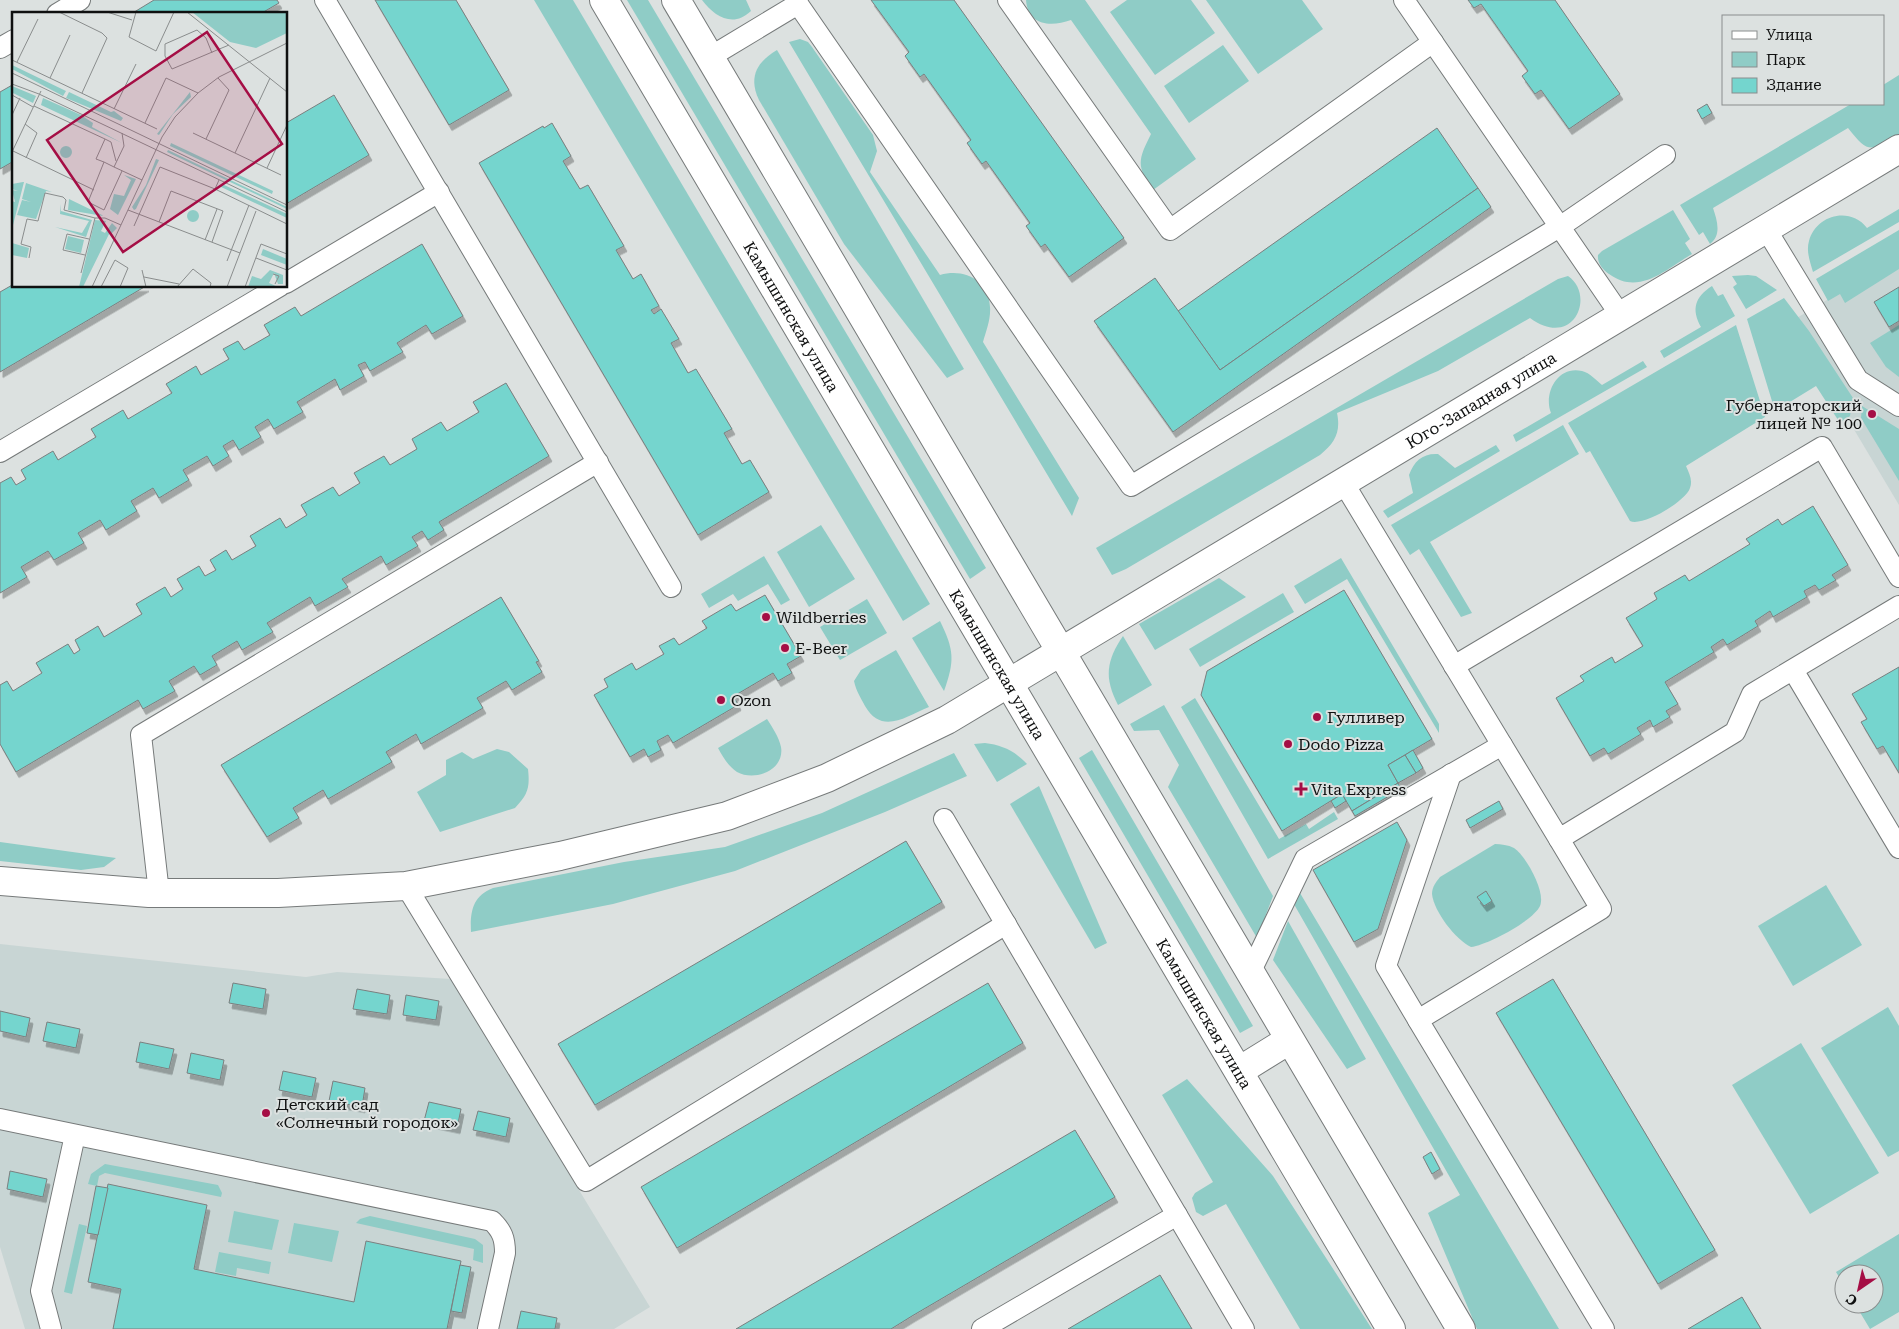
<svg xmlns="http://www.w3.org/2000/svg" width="1899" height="1329" viewBox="0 0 1899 1329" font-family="'Roboto Serif',serif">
<defs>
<filter id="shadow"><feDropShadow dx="3" dy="5.5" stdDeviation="0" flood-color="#0004"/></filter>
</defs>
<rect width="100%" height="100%" fill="#dce1e0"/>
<g fill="#c8d5d4">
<path d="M1899,257v248l-109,-183z"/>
<path d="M0,944l306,33 31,-5 114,7 199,328 -36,22h-589l-25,-82z"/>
</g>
<g fill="#8fccc6">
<path d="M534,0h39l357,604 -27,17z"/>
<path d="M627,0h21l338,568 -16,11z"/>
<path d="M702,0h44l5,11c-18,17 -36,6 -49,-11z"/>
<path d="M1026,0h59l111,159 -43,31c-17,-24 -15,-30 -2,-56l-80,-114c-20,7 -43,6 -45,-20z"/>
<path d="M1127,0h64l24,33 -60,42 -45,-63z"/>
<path d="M1206,0h96l21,29 -65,45z"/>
<path d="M800,39l8,3 4,5 61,88 4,16 -7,21 70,103c24,-7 49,5 50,32 1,12 -4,24 -7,35l96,156 -7,18 -283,-474z"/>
<path d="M1223,45l26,36 -60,42 -25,-37z"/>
<path d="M777,50l187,319 -17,9 -103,-134 -85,-144c-11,-23 -2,-38 18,-50z"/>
<path d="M1899,75v59c-28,17 -30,21 -51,-6l-135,80c4,12 9,27 -3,36l-7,-12 -4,3 -19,-30 171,-101h32v-19z"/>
<path d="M1899,209v13l-86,50c-3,-10 -7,-21 -4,-31 7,-26 41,-35 58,-13z"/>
<path d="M1673,210l17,29 -5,4 7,11c-27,16 -53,42 -83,20 -6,-4 -12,-11 -11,-19l4,-4z"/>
<path d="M1899,230v39l-54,34 -5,-9 -12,7 -12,-22z"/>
<path d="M1748,275l8,1 21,14 -31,19 -13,-22 4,-3 -5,-8z"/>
<path d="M1568,276c28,19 6,74 -38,42l-92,53 -101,42c4,19 -2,30 -17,42l-194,114 -14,6 -16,-27 462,-269z"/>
<path d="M1712,286l6,10 5,-2 12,22 -71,42 -4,-7 41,-24c-10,-18 -6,-30 11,-41z"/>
<path d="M1784,298l25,33 44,67 -3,18 -10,7 -24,-37 -41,25 -28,-92z"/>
<path d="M1736,325l29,92 -79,49c3,7 7,14 4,22 -4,13 -47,39 -60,33l-40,-70 -4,2 -18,-30z"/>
<path d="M1899,325v52l-13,-10 -16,-24z"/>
<path d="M1643,361l4,6 -131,75 -3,-7 38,-22c-8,-20 7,-48 31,-42 8,2 14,9 20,14z"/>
<path d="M1862,406l37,23v52l-38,-63z"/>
<path d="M1563,425l16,29 -149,88 42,71 -11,4 -42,-68 -9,6 -19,-30z"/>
<path d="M1496,445l4,6 -112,67 -5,-7 30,-18 -4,-18c5,-14 14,-22 29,-21l17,14z"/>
<path d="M821,525l34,54 -46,28 -32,-55z"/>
<path d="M764,556l26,44 -9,5 -13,-21 -30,17 -5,-7 -24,14 -8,-14z"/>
<path d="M1341,558l98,166v9l-92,-154 -42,25 -11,-18z"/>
<path d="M1219,578l27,19 -91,53 -16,-26z"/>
<path d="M1283,593l11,19 -94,55 -11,-18z"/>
<path d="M867,599l20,34 -47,27 -20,-33z"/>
<path d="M940,621c14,29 15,39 4,70l-32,-53z"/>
<path d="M1123,636l29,49 -34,20c-14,-27 -12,-44 5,-69z"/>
<path d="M896,650l33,57c-24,10 -47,28 -64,-1 -4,-8 -9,-15 -11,-25l7,-11z"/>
<path d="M1195,698l84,141 27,-15 3,5 25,-17 4,7 -70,40 -87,-152z"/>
<path d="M1164,705l109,191 -16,42 -89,-151 11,-22 -20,-35 -25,1 -4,-7z"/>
<path d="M767,719c5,8 12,18 14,28 4,23 -26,35 -44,25 -9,-6 -14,-15 -19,-24z"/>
<path d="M985,743c17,2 30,8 42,21l-30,18 -23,-38z"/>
<path d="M497,749l12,3 19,17c2,19 0,25 -13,39l-75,24 -23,-40 29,-17v-15l16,-8 11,7z"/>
<path d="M1092,750l161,276 -13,7 -161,-275z"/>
<path d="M954,753l13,23 -82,36 -150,59 -122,33 -142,28c-1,-19 1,-36 22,-44l131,-26 101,-15 97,-34z"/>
<path d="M1039,786l68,157 -12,6 -85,-145z"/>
<path d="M0,842l116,16 -12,9 -23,3 -81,-9z"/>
<path d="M1495,844c6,0 13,1 19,4 12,8 32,44 26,58 -7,15 -53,39 -69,41 -15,-7 -37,-35 -39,-53 0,-7 4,-12 8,-17z"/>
<path d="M1826,885l36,60 -69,41 -35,-60z"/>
<path d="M1300,893l259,436h-82l-49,-116 32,-18 -169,-296z"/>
<path d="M1288,921l78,138 -19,10 -74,-109z"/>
<path d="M1888,1007l11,19v125l-11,6 -67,-109z"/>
<path d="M1801,1043l78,130 -69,41 -78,-129z"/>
<path d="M1187,1079l86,97 99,153h-72l-74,-125 -23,12 -7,-4 -4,-14 3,-5 18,-11 -51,-87z"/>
<path d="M105,1164l113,21 4,8 -1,4 -116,-24 -6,3 -2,10 -9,-2 3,-10z"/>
<path d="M234,1211l45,9 -7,30 -44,-8z"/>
<path d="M370,1216l105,23 8,6v18l-10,-3 1,-11 -118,-26 4,-4z"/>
<path d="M294,1223l45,8 -7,31 -44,-9z"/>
<path d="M79,1224l8,2 -15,68 -8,-2z"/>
<path d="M1899,1234v78l-29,17 -15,-25h19v-30h-30v11l-8,-13z"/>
<path d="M219,1252l52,10 -2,12 -32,-6 -1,8 -21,-4z"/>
</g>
<g fill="#74d5ce" stroke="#7b7f7f" filter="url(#shadow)">
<path d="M154,0h123l2,3 -19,11h-129z"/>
<path d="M375,0h81l53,90 -60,35z"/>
<path d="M871,0h83l170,238 -55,39 -24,-33 -4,3 -15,-21 4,-3 -44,-62 -4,3 -8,-11 -7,-10 4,-3 -47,-66 -4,3 -15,-21 4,-4z"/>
<path d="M1468,0h87l65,94 -51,35 -28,-39 -6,4 -13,-18 6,-5 -47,-67 -7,4z"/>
<path d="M14,84v77l-14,8v-77z"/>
<path d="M334,95l35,60 -83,49v-81z"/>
<path d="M1707,104l5,9 -10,6 -5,-9z"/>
<path d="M552,123l19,33 -8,5 17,28 8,-4 36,61 -8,4 17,29 8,-5 18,32 -8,4 3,4 7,-5 18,30 -8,4 17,30 8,-4 36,60 -8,4 18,31 8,-4 19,32 -71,43 -219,-372 64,-37 1,2z"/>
<path d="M1437,128l41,60 -258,182 -42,-59z"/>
<path d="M1478,188l13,19 -318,225 -79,-111 61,-43 65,92z"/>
<path d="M422,244l41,72 -31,18 -6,-9 -29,18 6,9 -33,19 -5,-9 -7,3 6,11 -24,14 -5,-11 -38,23 6,10 -29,17 -6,-10 -13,8 6,10 -22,13 -6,-10 -10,6 6,10 -16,10 -6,-10 -24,14 6,10 -30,18 -6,-10 -22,13 6,10 -31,19 -6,-10 -22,13 6,10 -30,17 -6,-9 -27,16 6,10 -27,16v-110l11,-6 5,8 10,-6 -5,-9 32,-19 5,9 38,-23 -5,-8 32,-19 5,9 44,-26 -6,-9 30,-18 5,9 28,-16 -6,-10 15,-8 6,9 26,-15 -6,-10 31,-18 6,9z"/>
<path d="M14,284v2h132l-146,86v-80z"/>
<path d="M1899,287v34l-10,6 -15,-25z"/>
<path d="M506,383l43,73 -110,66 5,8 -16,10 -6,-9 -10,6 6,9 -32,19 -5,-9 -39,23 6,8 -33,19 -5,-9 -43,26 6,9 -31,18 -5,-9 -25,15 5,9 -17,10 -6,-9 -25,15 6,10 -32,18 -5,-9 -122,72 -16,-28v-59l7,-4 6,10 29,-18 -6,-10 32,-19 6,10 6,-4 -5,-10 23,-14 6,11 38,-23 -6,-10 29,-17 6,10 12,-8 -6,-10 22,-13 6,10 11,-6 -6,-10 16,-10 6,10 24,-14 -6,-10 30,-18 6,10 21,-13 -6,-10 32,-18 6,9 21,-13 -6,-10 30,-17 6,9 27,-16 -5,-10 29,-17 6,9 32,-19 -6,-10z"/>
<path d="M1813,506l35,59 -16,10 4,5 -17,10 -4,-5 -11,6 3,6 -34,20 -3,-6 -15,10 3,5 -31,19 -4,-6 -12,8 3,5 -49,30 13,22 -12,7 4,6 -17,10 -3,-7 -13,8 4,6 -33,20 -4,-6 -14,8 -34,-58 28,-17 -4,-5 32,-19 3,6 28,-17 -17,-28 31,-19 -3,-6 31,-18 4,6 61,-37 -4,-5 32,-20 4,6z"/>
<path d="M1344,590l88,149 -44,26 10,18 -46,28 -10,-17 -60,37 -81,-136 6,-24z"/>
<path d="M765,595l36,61 -14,8 5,9 -14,8 -5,-8 -39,23 4,9 -65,38 -5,-8 -11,6 4,9 -13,7 -4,-8 -14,8 -36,-62 14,-8 -4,-8 28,-16 4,7 28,-16 -5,-8 15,-8 5,7 28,-17 -5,-7 29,-17 5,7z"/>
<path d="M501,597l38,64 -3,1 6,10 -30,18 -6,-9 -29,17 6,10 -62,36 -5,-10 -30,18 6,10 -64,37 -5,-9 -30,18 6,10 -32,19 -46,-72z"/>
<path d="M1899,667v106l-16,-27 -6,3 -16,-27 6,-3 -15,-25z"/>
<path d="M1413,750l10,18 -7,5 -11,-18z"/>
<path d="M1405,755l11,18 -18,10 -10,-18z"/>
<path d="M1398,783l3,6 -46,27 -3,-5z"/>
<path d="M1342,794l4,7 -11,7 -4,-7z"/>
<path d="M1499,801l4,8 -33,19 -4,-8z"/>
<path d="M1397,822l10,18 -29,89 -24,13 -41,-72z"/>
<path d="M906,841l36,61 -347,203 -37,-61z"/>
<path d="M1486,891l6,10 -8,5 -7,-9z"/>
<path d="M1553,979l162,271 -57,34 -162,-271z"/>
<path d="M233,983l33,6 -3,20 -34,-6z"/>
<path d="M988,983l35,60 -346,205 -36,-61z"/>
<path d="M357,989l33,6 -3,19 -34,-5z"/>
<path d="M406,995l33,6 -3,19 -33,-5z"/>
<path d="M0,1011l30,7 -4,19 -26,-6z"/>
<path d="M47,1022l33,7 -4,19 -33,-7z"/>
<path d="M140,1042l34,7 -5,20 -33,-7z"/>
<path d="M191,1053l33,7 -4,20 -33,-7z"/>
<path d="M283,1071l33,7 -4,19 -33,-7z"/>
<path d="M333,1081l32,7 -3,19 -33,-6z"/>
<path d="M429,1102l32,7 -4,19 -33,-7z"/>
<path d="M478,1111l32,7 -4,19 -33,-7z"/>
<path d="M1075,1130l40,67 -203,119 -21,13h-155z"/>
<path d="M1431,1152l9,17 -8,5 -9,-17z"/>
<path d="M10,1171l37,8 -4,18 -36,-8z"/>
<path d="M108,1184l99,21 -13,64 160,33 12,-61 95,20 -14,68h-334l8,-40 -33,-7z"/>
<path d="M96,1186l12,2 -10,47 -11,-2z"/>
<path d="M460,1265l11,2 -9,46 -11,-2z"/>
<path d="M1160,1275l32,54h-124l41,-24z"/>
<path d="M1742,1297l19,32h-73z"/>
<path d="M521,1311l36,7 -2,11h-38z"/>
</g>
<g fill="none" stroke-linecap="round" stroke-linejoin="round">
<g stroke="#767a7a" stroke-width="22">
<g id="service">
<path d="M325,0l346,587"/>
<path d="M1008,0l162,230 263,-188"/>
<path d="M1404,0l217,316"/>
<path d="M798,4l333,482 430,-260 104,-71"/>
<path d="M57,14l23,-14"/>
<path d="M0,48l14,-8"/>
<path d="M710,57l88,-53 -2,-4"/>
<path d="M1766,229l92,151 41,26"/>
<path d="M286,283l153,-91"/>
<path d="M0,452l280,-166"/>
<path d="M1454,666l368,-219 77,130"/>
<path d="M1793,670l106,178"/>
<path d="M1502,745l57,94 176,-107 17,-38 147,-88"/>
<path d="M944,819l300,510"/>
<path d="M1559,839l42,70 -183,111 186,309"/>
<path d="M406,886l180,295 420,-257"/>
<path d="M159,893l-18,-158 457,-273"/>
<path d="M1250,973l55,-114 197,-114 -159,-263"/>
<path d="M1418,1020l-32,-54 65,-192"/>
<path d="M0,1119l492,102c10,10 13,17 13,32l-17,76"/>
<path d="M51,1329l-10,-38 34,-156"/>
<path d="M982,1329l195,-114"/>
</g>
</g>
<g stroke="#767a7a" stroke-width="30">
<g id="minor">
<path id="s1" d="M0,881l149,12h129l128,-7 154,-30 167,-40 100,-38 120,-58 952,-571"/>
</g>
</g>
<g stroke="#767a7a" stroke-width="30">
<g id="tertiary">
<path id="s2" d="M604,0l787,1329"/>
<path d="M676,0l785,1329"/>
<path d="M1239,1071l50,-31"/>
</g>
</g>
<use href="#service" stroke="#fff" stroke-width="20"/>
<use href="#minor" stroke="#fff" stroke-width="28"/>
<use href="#tertiary" stroke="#fff" stroke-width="28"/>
</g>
<g fill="#a50e45" stroke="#dce1e0" stroke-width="2">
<circle cx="1872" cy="414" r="5"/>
<circle cx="766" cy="617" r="5"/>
<circle cx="785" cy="648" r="5"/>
<circle cx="721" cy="700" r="5"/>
<circle cx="1317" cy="717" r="5"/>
<circle cx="1288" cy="744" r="5"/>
<path d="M1298.5 781.5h5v5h5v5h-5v5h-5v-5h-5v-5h5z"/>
<circle cx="266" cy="1113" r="5"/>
</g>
<g text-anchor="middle" stroke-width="4" stroke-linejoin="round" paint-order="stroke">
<g font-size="16" fill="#0f1010" stroke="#dce1e0">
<text dy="6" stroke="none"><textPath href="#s2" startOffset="368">Камышинская улица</textPath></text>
<text dy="6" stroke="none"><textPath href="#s1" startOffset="1598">Юго-Западная улица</textPath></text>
<text dy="6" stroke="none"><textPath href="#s2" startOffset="772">Камышинская улица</textPath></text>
<text dy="6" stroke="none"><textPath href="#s2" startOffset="1178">Камышинская улица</textPath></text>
</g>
<g font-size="16" fill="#0f1010" stroke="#dce1e0" text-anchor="start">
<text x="1862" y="411" text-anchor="end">Губернаторский<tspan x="1862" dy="18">лицей № 100</tspan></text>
<text x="776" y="623">Wildberries</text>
<text x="795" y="654">E-Beer</text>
<text x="731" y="706">Ozon</text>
<text x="1327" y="723">Гулливер</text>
<text x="1298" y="750">Dodo Pizza</text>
<text x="1311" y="795">Vita Express</text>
<text x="276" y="1110">Детский сад<tspan x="276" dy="18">«Солнечный городок»</tspan></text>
</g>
</g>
<g transform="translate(12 12)">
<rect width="275" height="275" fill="#dce1e0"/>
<path d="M180,0h95v21l-31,15 -26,-6zM0,53l54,26 -3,5 -51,-27zM0,74l24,10 -3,7 -20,-10zM57,80l42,20 3,-1 9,7 -2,3 -55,-23zM178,80l1,5 -18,17 -14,21 -2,-1zM31,86l38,17 12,8 -1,4 30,16 -81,-38zM159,131l102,48 -1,3 -102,-48zM48 140a6 6 0 1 1 12 0a6 6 0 1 1-12 0ZM156,138l119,57v2l-120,-57zM144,147l3,1 -23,49 -2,1 -2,-3 14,-22zM112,163l12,4 -18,36 -8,-6 4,-15 10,2 7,-16zM11,170h1l-12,47v-28l3,1 -3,-12 6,1 -6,-2v-5zM14,171l26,9 -6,-1 -10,28 -19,-4 5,-15 9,2 -9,-3zM210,172l65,30v4l-68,-32zM57,187l33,16 1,1 -35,-6zM49,192v7l31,9 -6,17 -31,-10 27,6 7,-12 -29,-7zM175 204a6 6 0 1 1 12 0a6 6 0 1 1-12 0ZM83,208l11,1 -5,10 4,2 7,-10 5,5 -7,7 1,-5 -28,57h-4zM56,224l16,4 -3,13 -16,-4zM0,231l17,5 -2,10 -15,-3zM251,237l24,10v6l-26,-10zM258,258l13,5v9h-5l-4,-11 -5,10 9,4h-30l4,-11 9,3z" fill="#8fccc6"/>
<path fill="none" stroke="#8a8d8d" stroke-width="1" d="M47,0l43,21 5,5 -25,55M95,0l25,8M124,0l-7,25 27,14 18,-39M175,0l100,80M200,41l-6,-15 -9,-8 -32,14v12l7,13 45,-19 12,-5M0,48l145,69M5,50l21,-43M0,61l275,132M38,66l20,-43M0,72l27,10 248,118M0,83l21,12M22,94l71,33 -9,20 8,3M102,97l22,-45M0,103l8,-17M133,111l21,-45 32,15M13,112l12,9 -11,25M110,121l2,13 -10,21 28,13M181,121l88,42M93,127l6,3 5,19M194,127l23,-49 -11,-12M1,139l81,39M0,140l29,-61M223,141l35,-75M102,155l-10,-5 -16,40 16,8 18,-39M255,156l20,-43M207,168l-4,9 72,35M116,198l112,43M83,206h10l16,7M147,210l12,-31 52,20 -11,31M122,214l26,-59 55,22M193,228l12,-31M73,243l-22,-5 4,-16 22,5M17,246l2,-11 -10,-3 6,-25 11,2 7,-28 18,4 3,3 -2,10 31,8 -14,55M244,246l31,12M215,249l22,-56M130,258l4,17M261,262l6,2 -4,8M132,265l35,7M80,275l70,-150 13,-20 23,-24 21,-16 68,-34M89,275l14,-27 13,8 -8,19M165,275l16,-18 18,14 -1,4M215,275l29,-76M233,275l16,-43 26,10"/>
<path fill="#a50e45" fill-opacity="0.15" stroke="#a50e45" stroke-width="2.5" d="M195,20l75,112 -159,108 -76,-112z"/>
<rect width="275" height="275" fill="none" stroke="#0f1010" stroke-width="2.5"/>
</g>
<rect x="1722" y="15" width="162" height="90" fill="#dce1e0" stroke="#8a8d8d"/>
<rect x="1732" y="31" width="25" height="8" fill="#ffffff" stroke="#8a8d8d"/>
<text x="1766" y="40" font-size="15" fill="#0f1010">Улица</text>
<rect x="1732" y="52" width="25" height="15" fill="#8fccc6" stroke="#8a8d8d"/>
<text x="1766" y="65" font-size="15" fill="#0f1010">Парк</text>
<rect x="1732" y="78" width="25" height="15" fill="#74d5ce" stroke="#8a8d8d"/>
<text x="1766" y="90" font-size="15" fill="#0f1010">Здание</text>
<g transform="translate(1859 1289) rotate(214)"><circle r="24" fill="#dce1e0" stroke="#8a8d8d"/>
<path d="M0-4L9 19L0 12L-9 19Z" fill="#a50e45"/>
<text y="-8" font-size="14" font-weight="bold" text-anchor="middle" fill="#0f1010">С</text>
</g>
</svg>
